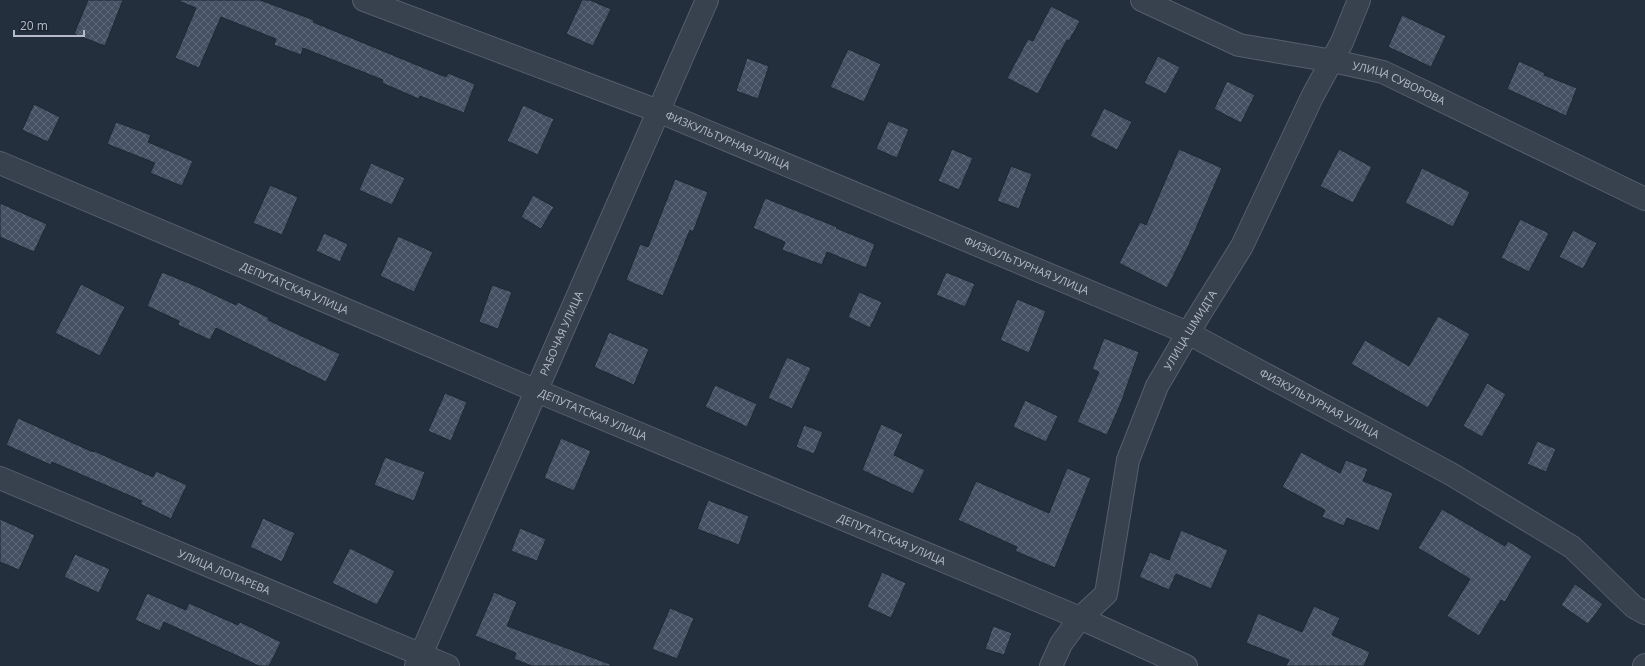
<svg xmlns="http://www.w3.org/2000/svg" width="1645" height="666" viewBox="0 0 1645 666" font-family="'Open Sans',sans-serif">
<defs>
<pattern id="building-cross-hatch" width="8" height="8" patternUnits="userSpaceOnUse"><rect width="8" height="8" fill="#455162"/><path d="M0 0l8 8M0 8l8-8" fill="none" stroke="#5d6877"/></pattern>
</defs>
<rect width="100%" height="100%" fill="#242f3e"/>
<g fill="url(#building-cross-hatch)" stroke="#1f2835">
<path d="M88,0h35l-18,46 -31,-12z"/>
<path d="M180,0h80l54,20 -1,2 133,55 2,-4 27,11 -11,29 -44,-17 -1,3 -37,-16 1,-3 -80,-32 -2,7 -27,-10 2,-6 -55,-22 -22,51 -24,-10 21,-50 -17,-7z"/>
<path d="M582,0h8l21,9 -18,37 -27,-12z"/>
<path d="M1051,6l29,15 -11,20 -2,-1 -29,54 -31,-16 21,-39 5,2z"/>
<path d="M1402,15l44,21 -15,31 -43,-20z"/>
<path d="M848,49l33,15 -17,38 -34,-15z"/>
<path d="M1158,56l22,11 -14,27 -22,-11z"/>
<path d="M747,58l22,8 -11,33 -22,-8z"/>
<path d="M1519,61l26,12 -1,2 33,13 -11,28 -59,-27z"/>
<path d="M1227,81l28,14 -14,28 -27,-14z"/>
<path d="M34,104l26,13 -12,25 -26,-12z"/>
<path d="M523,105l31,14 -16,36 -31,-14z"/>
<path d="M1104,108l28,14 -15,28 -27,-14z"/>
<path d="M888,121l21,8 -12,29 -21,-9z"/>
<path d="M116,122l35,13 -3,7 45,19 -11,25 -32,-13 5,-10 -48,-19z"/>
<path d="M952,149l21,9 -14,32 -21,-9z"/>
<path d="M1179,149l43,19 -34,79 -21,41 -48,-25 21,-41 6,3z"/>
<path d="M1339,149l33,18 -19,36 -33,-17z"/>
<path d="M371,163l34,15 -13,27 -33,-15z"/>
<path d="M1011,166l21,8 -13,35 -22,-8z"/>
<path d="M1422,168l48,24 -17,35 -48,-24z"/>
<path d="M675,179l33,13 -15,40 -3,-2 -27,66 -37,-16 14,-36 8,3z"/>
<path d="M270,185l28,12 -16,38 -29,-12z"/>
<path d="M533,195l21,12 -13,22 -20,-12z"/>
<path d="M765,198l72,29 -1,1 39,16 -9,24 -39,-16 -5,13 -40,-15 3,-8 -32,-14z"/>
<path d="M0,203l47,21 -13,28 -34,-15z"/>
<path d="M1520,219l29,14 -20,39 -28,-14z"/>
<path d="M1573,230l24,13 -14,26 -24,-12z"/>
<path d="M324,233l24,11 -8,18 -24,-11z"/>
<path d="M398,236l35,16 -19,40 -34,-16z"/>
<path d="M162,272l34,14 40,19 2,-3 31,16 -1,2 72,34 -14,28 -110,-54 -6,12 -32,-15 1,-4 -32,-15z"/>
<path d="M946,272l29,12 -10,23 -29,-12z"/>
<path d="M81,284l44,23 -25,49 -45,-23z"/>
<path d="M492,285l20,7 -14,37 -19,-7z"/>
<path d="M859,292l23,10 -12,26 -22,-11z"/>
<path d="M1017,299l29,12 -17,42 -29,-13z"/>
<path d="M1438,316l32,18 -42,74 -77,-44 14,-24 44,26z"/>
<path d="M609,332l40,17 -15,36 -40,-18z"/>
<path d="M1104,338l35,14 -18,51 -14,32 -30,-13 22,-50 -7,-3z"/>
<path d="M787,357l24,11 -19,41 -24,-11z"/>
<path d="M1487,383l19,11 -24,43 -19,-11z"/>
<path d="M715,385l42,19 -10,23 -42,-20z"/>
<path d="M445,393l22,9 -16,39 -23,-10z"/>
<path d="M1025,400l33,16 -12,26 -33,-15z"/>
<path d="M18,418l75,34 1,-1 59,26 3,-6 31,14 -16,34 -31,-15 2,-3 -90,-39 -1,3 -45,-20z"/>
<path d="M881,424l22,10 -9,21 31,15 -12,24 -51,-24z"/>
<path d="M804,425l19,7 -9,22 -18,-7z"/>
<path d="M561,438l30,13 -17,40 -30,-13z"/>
<path d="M1537,441l19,8 -10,23 -19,-8z"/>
<path d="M1301,452l39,21 6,-13 22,9 -5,12 30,12 -14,38 -32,-13 -3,8 -22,-9 3,-7 -43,-23z"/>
<path d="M385,457l40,15 -11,29 -40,-16z"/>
<path d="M1067,468l24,10 -36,90 -40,-17 2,-4 -59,-27 18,-39 73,32z"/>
<path d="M708,500l41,16 -10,29 -42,-16z"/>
<path d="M1442,509l63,37 3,-5 24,15 -27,46 -4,-2 -22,36 -32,-20 23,-37 -52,-31z"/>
<path d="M263,518l32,15 -13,29 -32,-15z"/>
<path d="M0,519l35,16 -16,35 -19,-8z"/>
<path d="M520,528l26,11 -9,22 -26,-10z"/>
<path d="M1181,530l47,20 -17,39 -35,-15 -7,16 -30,-13 11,-25 19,8z"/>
<path d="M350,548l45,23 -18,34 -45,-22z"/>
<path d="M75,554l35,15 -11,24 -35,-16z"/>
<path d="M882,572l24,11 -15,35 -24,-11z"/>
<path d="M1575,584l28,20 -15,20 -27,-19z"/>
<path d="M494,592l23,10 -10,24 103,38v2h-78l-18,-7 2,-6 -41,-17z"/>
<path d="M147,593l39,17 3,-7 49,22 2,-3 41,20 -12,24h-10l-95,-44 -4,9 -25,-11z"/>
<path d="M1314,606l26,12 -8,17 38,17 -6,14h-78l3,-6 -43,-17 12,-30 44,19z"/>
<path d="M670,608l24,10 -17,41 -25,-10z"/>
<path d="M993,626l19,7 -8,22 -19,-6z"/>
</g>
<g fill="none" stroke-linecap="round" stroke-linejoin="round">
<g stroke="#565f6c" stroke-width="24">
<g id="minor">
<path id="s1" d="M364,0l294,111 530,222 263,141 121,73 62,60 11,6"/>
<path id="s2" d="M1142,0l97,45 94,16 50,11 262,127"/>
<path id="s3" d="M0,163l537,228 543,227 106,48"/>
<path id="s4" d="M0,478l448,188"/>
<path id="s5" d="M416,666l291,-666"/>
<path id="s6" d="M1051,666l10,-22 19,-26 26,-24 22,-134 29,-74 31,-53 54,-87 70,-149 30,-55 17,-42"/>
<path d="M1644,666l1,-1"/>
</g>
</g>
<use href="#minor" stroke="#38414e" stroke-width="22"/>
</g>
<g text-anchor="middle" stroke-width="3.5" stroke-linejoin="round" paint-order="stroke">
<g font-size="11" fill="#b4bcc9" stroke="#1d2633">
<text dy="4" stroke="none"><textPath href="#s2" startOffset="272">УЛИЦА СУВОРОВА</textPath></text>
<text dy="4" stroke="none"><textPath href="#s1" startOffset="390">ФИЗКУЛЬТУРНАЯ УЛИЦА</textPath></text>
<text dy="4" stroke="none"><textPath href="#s1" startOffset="714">ФИЗКУЛЬТУРНАЯ УЛИЦА</textPath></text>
<text dy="4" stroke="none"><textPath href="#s3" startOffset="320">ДЕПУТАТСКАЯ УЛИЦА</textPath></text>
<text dy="4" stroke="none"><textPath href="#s6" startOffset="372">УЛИЦА ШМИДТА</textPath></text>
<text dy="4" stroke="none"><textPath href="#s5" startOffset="363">РАБОЧАЯ УЛИЦА</textPath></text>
<text dy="4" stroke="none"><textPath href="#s1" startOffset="1038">ФИЗКУЛЬТУРНАЯ УЛИЦА</textPath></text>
<text dy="4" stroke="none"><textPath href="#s3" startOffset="644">ДЕПУТАТСКАЯ УЛИЦА</textPath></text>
<text dy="4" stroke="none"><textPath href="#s3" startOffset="968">ДЕПУТАТСКАЯ УЛИЦА</textPath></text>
<text dy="4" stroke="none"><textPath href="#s4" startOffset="243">УЛИЦА ЛОПАРЕВА</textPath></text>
</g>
</g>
<path d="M14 30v6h70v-6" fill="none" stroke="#b4bcc9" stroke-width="2"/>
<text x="20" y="30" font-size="12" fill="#b4bcc9" stroke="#1d2633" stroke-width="3" paint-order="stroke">20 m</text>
</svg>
